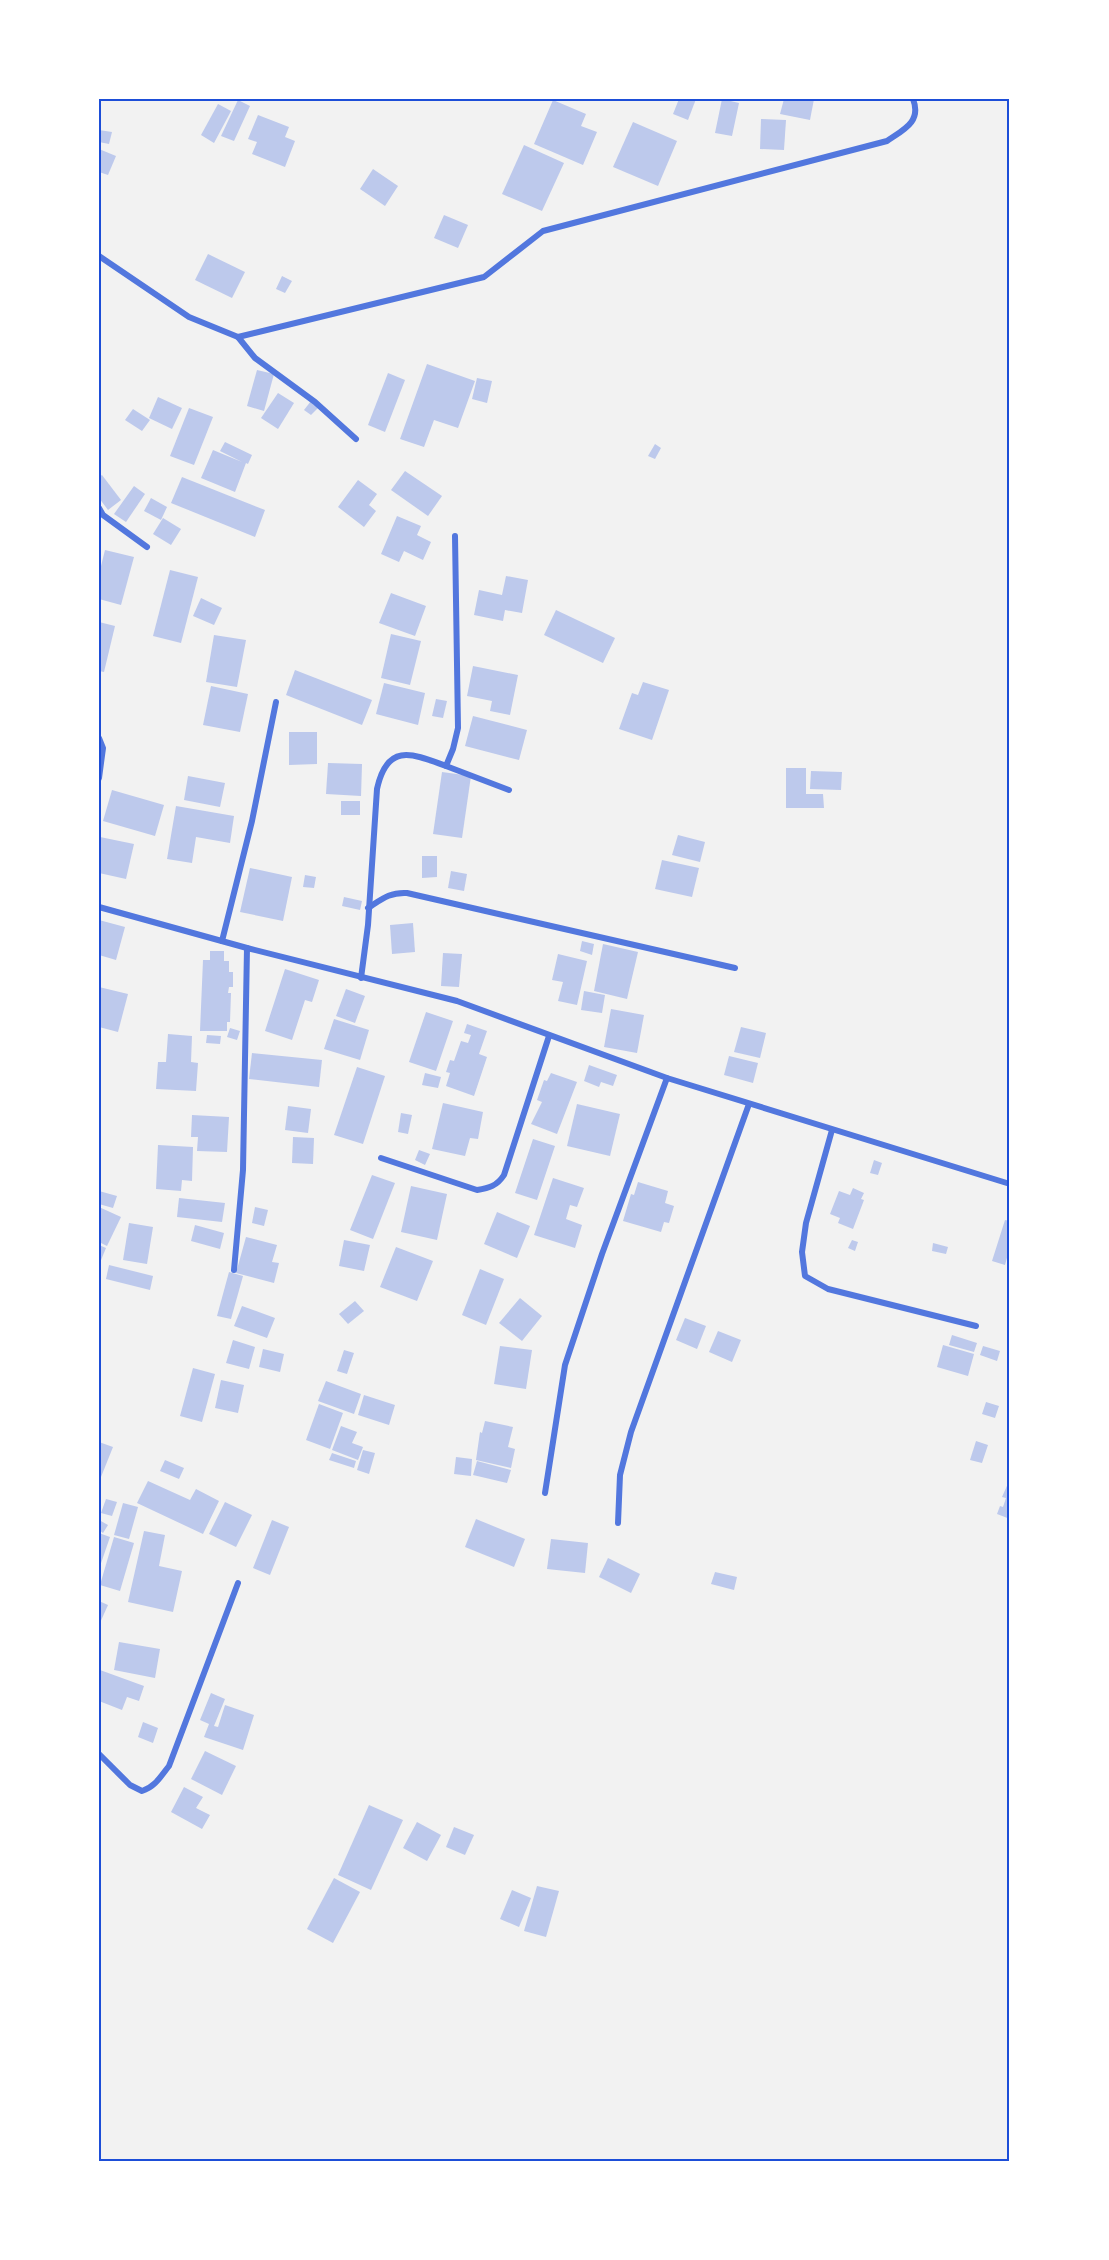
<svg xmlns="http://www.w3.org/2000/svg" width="1109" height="2260" viewBox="0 0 1109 2260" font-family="'Times New Roman',serif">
<rect width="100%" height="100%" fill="#f2f2f2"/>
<g fill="#bdc9ec">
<path d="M679,99h17l-8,21 -15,-6z"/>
<path d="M722,99l17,4 -7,33 -17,-3z"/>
<path d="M784,99h30l-4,21 -30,-6z"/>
<path d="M238,100l12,6 -16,35 -13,-5z"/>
<path d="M553,100l33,14 -5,12 16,6 -14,33 -49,-21z"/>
<path d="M218,104l13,7 -17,32 -13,-8z"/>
<path d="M258,115l31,12 -4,10 10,4 -10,26 -33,-13 5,-12 -9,-3z"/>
<path d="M761,119l25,1 -2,30 -24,-1z"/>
<path d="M633,122l44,19 -19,45 -45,-19z"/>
<path d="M99,130l13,2 -3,12 -10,-2z"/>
<path d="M524,145l40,18 -22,48 -40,-17z"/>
<path d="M99,149l17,7 -8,19 -9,-3z"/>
<path d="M373,169l25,17 -13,20 -25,-17z"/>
<path d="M444,215l24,10 -10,23 -24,-10z"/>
<path d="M208,254l37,18 -13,26 -37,-18z"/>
<path d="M282,276l10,5 -7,12 -9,-4z"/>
<path d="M427,364l48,17 -17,47 -24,-8 -10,27 -24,-8z"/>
<path d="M257,370l17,4 -10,37 -17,-5z"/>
<path d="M388,373l17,7 -20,52 -17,-7z"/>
<path d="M477,378l15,3 -5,22 -15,-4z"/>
<path d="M278,393l16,10 -16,26 -17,-11z"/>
<path d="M158,397l24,11 -10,21 -23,-11z"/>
<path d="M311,401l8,6 -8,8 -7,-5z"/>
<path d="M189,408l24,9 -19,48 -24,-9z"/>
<path d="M133,409l17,11 -8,11 -17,-11z"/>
<path d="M225,442l27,13 -4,9 -2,-1 -11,29 -34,-14 12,-28 29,12 -22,-11z"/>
<path d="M655,444l6,4 -6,11 -7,-3z"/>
<path d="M405,471l37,25 -14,20 -37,-26z"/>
<path d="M102,475l19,25 -13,10 -9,-12v-21z"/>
<path d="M182,477l83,33 -10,27 -84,-34z"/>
<path d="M358,480l19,14 -8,11 7,6 -12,16 -26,-20z"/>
<path d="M134,486l11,8 -19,28 -12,-8z"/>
<path d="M151,498l16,9 -6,13 -17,-9z"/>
<path d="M397,516l24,10 -4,9 14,7 -8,18 -19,-9 -5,11 -18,-8z"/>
<path d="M163,518l18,11 -10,16 -18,-11z"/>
<path d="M105,550l29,7 -13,48 -22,-6v-25z"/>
<path d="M170,570l28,7 -17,66 -28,-7z"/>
<path d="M506,576l22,4 -6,33 -17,-3 -2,11 -29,-6 5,-25 23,5z"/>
<path d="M391,593l35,13 -11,30 -36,-13z"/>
<path d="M201,598l21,10 -8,17 -21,-9z"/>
<path d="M556,610l59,28 -12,25 -59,-28z"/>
<path d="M99,622l16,4 -11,46 -5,-1z"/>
<path d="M391,634l30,7 -11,44 -29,-7z"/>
<path d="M214,635l32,5 -9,47 -31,-5z"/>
<path d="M473,666l45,9 -8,40 -20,-4 2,-10 -25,-5z"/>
<path d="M295,670l77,30 -10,25 -76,-30z"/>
<path d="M643,682l26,8 -17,50 -33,-11 13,-36 6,2z"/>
<path d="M384,683l41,10 -7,32 -42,-11z"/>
<path d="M211,686l37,8 -8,38 -37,-7z"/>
<path d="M436,699l11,2 -4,17 -11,-2z"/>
<path d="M473,716l54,14 -8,30 -54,-14z"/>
<path d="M289,732h28v32l-28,1z"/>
<path d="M328,763l34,1 -1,32 -35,-2z"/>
<path d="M786,768h20v26h17l1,14h-38z"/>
<path d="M811,771l31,1 -1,18 -31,-1z"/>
<path d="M442,772l29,4 -9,62 -29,-4z"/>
<path d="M188,776l37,7 -5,24 -36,-7z"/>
<path d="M112,790l52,15 -9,31 -52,-15z"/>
<rect x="341" y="801" width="19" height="14"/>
<path d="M176,806l58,10 -4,27 -34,-6 -4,26 -25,-4z"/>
<path d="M678,835l27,7 -5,20 -28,-7z"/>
<path d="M100,837l34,7 -8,35 -27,-6z"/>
<path d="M422,856h15v21l-15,1z"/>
<path d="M662,860l37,8 -7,29 -37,-8z"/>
<path d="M250,868l42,9 -9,44 -43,-9z"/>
<path d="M451,871l16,3 -3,17 -16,-3z"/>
<path d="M305,875l11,2 -2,11 -11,-1z"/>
<path d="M344,897l18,4 -2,9 -18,-4z"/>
<path d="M99,920l26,7 -9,33 -17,-5z"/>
<path d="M413,923l2,29 -23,2 -2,-29z"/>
<path d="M582,941l12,3 -2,11 -12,-4z"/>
<path d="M603,944l35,8 -11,47 -33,-8z"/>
<path d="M210,951h14v10h5v11h4v15h-4l-1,6h3l-1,29h-3v9h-27l3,-71h7z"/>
<path d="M443,953l19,1 -3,33 -18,-1z"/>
<path d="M558,954l29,7 -10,44 -19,-4 5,-19 -11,-2z"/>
<path d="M285,969l34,11 -7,22 -7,-2 -13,40 -27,-9z"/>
<path d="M99,987l29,7 -10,38 -19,-5z"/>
<path d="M346,989l19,7 -10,27 -19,-7z"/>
<path d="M584,991l21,4 -3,18 -21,-3z"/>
<path d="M611,1009l33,6 -7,38 -33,-6z"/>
<path d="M426,1012l27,9 -17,50 -27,-9z"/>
<path d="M334,1019l35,11 -9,30 -36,-11z"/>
<path d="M467,1024l20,7 -8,23 8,3 -13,39 -28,-10 4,-13 -4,-1 4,-12 4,1 7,-20 7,2 3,-8 -7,-2z"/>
<path d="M741,1027l25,6 -6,25 -26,-6z"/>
<path d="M230,1028l10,3 -3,9 -10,-3z"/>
<path d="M168,1034l24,2 -1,26 7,1 -2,28 -40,-2 2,-27h8z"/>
<path d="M207,1035l14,1 -1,8 -14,-1z"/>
<path d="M252,1053l70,7 -3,27 -70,-8z"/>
<path d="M729,1056l29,7 -5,20 -29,-8z"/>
<path d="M589,1065l28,10 -4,11 -12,-4 -2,5 -15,-6z"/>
<path d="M357,1067l28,9 -22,68 -29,-9z"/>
<path d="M425,1073l16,4 -3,11 -16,-3z"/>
<path d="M551,1073l26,9 -20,52 -26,-10 11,-22 -5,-2 7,-20 3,1z"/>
<path d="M443,1103l40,9 -5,27 -8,-1 -5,18 -33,-7z"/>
<path d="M577,1104l43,10 -10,42 -43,-10z"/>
<path d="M288,1106l23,3 -3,24 -23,-3z"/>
<path d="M401,1113l11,2 -4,19 -10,-2z"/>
<path d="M192,1115l37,2 -2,35 -30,-1 1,-14h-7z"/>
<path d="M293,1137l21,1 -1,26 -21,-1z"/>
<path d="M533,1139l22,7 -18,54 -22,-7z"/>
<path d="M158,1145l35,2 -1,34 -10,-1 -1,11 -25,-2z"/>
<path d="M419,1150l11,4 -5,11 -10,-5z"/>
<path d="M874,1160l8,3 -4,12 -8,-2z"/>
<path d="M372,1175l23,8 -22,56 -23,-9z"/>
<path d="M553,1178l31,10 -7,19 -7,-2 -4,14 16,6 -7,23 -41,-13z"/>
<path d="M638,1182l30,9 -3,12 9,3 -5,17 -5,-1 -3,10 -38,-11 8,-27 3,1z"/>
<path d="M411,1186l36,8 -10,46 -36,-8z"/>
<path d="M853,1188l11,5 -3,6 3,1 -11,29 -15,-6 2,-5 -10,-4 9,-23 11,4z"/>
<path d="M99,1191l18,5 -4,12 -14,-4z"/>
<path d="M179,1198l46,5 -3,19 -45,-5z"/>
<path d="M99,1207l22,10 -14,29 -8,-4z"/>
<path d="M255,1207l13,3 -4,16 -12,-3z"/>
<path d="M497,1212l33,14 -13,32 -33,-14z"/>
<path d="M1005,1220l5,1v34l-2,-1 -3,11 -13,-4z"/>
<path d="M129,1223l24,4 -6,37 -24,-4z"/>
<path d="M195,1225l29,8 -4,16 -29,-8z"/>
<path d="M246,1237l31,8 -5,17 7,1 -5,20 -38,-10z"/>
<path d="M344,1240l26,5 -6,26 -25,-5z"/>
<path d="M852,1240l6,2 -3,9 -7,-3z"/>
<path d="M933,1243l15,4 -2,7 -14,-3z"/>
<path d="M99,1245l7,3 -7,17z"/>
<path d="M396,1247l37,14 -16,40 -37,-14z"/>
<path d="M109,1265l44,11 -3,14 -44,-11z"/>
<path d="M480,1269l24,10 -18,46 -24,-10z"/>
<path d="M229,1272l14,4 -12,43 -14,-3z"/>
<path d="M520,1298l22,18 -20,25 -23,-18z"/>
<path d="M355,1301l9,10 -16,13 -9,-10z"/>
<path d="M242,1306l33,12 -8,20 -33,-12z"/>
<path d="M685,1318l21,8 -9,23 -21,-9z"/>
<path d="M718,1331l23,9 -9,22 -23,-10z"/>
<path d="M952,1335l25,8 -3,9 -25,-7z"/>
<path d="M233,1340l22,7 -6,22 -23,-6z"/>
<path d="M943,1345l31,9 -6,22 -31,-9z"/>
<path d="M500,1346l32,4 -6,39 -32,-5z"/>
<path d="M983,1346l17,5 -3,10 -17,-6z"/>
<path d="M263,1349l21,5 -4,18 -21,-5z"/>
<path d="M344,1350l10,3 -7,21 -10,-3z"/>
<path d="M193,1368l22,6 -13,48 -22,-6z"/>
<path d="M221,1380l23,5 -6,28 -23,-5z"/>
<path d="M326,1381l35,13 -7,20 -36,-13z"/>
<path d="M364,1395l31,10 -6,20 -31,-10z"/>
<path d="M986,1402l13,4 -4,12 -13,-4z"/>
<path d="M319,1404l24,9 -13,36 -24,-9z"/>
<path d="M485,1421l28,6 -5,20 7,2 -4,19 -35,-8 4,-28 2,1z"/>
<path d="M341,1426l16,6 -5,11 11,4 -5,13 -26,-10z"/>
<path d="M976,1441l12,4 -6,18 -12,-3z"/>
<path d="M99,1442l14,5 -14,35z"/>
<path d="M363,1450l12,3 -6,21 -12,-4z"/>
<path d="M332,1453l24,8 -2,7 -25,-8z"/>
<path d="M456,1457l16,2 -1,17 -17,-2z"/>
<path d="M165,1460l19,8 -5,11 -19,-8z"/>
<path d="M477,1461l34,9 -4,13 -34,-8z"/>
<path d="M1010,1479v40l-13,-5 3,-8 3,1 3,-9 -4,-1z"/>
<path d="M148,1481l42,19 6,-11 23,12 -16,33 -66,-31z"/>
<path d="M106,1499l11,3 -5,14 -11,-3z"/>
<path d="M225,1502l27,13 -16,32 -27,-13z"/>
<path d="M123,1503l15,4 -9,32 -15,-4z"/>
<path d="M476,1519l49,20 -11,28 -49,-20z"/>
<path d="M99,1520l9,5 -5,8 -4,-3z"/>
<path d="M272,1520l17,7 -19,48 -17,-7z"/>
<path d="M144,1531l21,4 -6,31 23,5 -9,41 -45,-10z"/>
<path d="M99,1533l11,4 -11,32z"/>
<path d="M114,1537l20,6 -14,48 -20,-6z"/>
<path d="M551,1539l37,4 -3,30 -38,-4z"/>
<path d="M608,1558l32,16 -9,19 -32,-16z"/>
<path d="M715,1572l22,5 -3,13 -23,-6z"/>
<path d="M99,1601l9,4 -9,20z"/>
<path d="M119,1642l41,7 -5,29 -41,-8z"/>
<path d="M100,1670l44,16 -5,15 -12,-4 -5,13 -23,-9z"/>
<path d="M211,1693l14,6 -11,27 4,1 7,-22 29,10 -11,35 -39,-13 5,-13 -9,-4z"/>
<path d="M143,1722l15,6 -5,15 -15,-6z"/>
<path d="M205,1751l31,15 -14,29 -31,-16z"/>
<path d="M184,1787l19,10 -7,11 14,7 -8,14 -31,-17z"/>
<path d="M369,1805l34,15 -32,70 -33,-15z"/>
<path d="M417,1822l24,13 -14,26 -24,-13z"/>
<path d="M454,1827l20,8 -9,20 -19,-8z"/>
<path d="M334,1878l26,14 -27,51 -26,-14z"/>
<path d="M537,1886l22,5 -13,46 -22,-6z"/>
<path d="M512,1890l19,8 -12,29 -19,-8z"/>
</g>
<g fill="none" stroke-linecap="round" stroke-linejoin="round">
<g stroke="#5277de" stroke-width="6">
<path d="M99,256l90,61 49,20 17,21 60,44 41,37"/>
<path d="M238,337l246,-60 59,-46 344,-90c16,-11 35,-19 26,-42"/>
<path d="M99,508l4,7 44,32"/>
<path d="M99,738l4,10 -4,30"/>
<path d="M446,766l63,24"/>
<path d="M99,907l148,41 210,53 210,77 343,106"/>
<path d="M368,908c14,-9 22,-16 39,-15l328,75"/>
<path d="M222,941l30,-120 24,-119"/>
<path d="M361,978l7,-53 9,-136c10,-46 34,-36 69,-23l7,-17 5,-21 -3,-192"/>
<path d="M832,1130l-26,93 -4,29 3,24 23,13 148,37"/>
<path d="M381,1158l96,32c12,-2 20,-4 27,-15l45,-139"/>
<path d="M234,1270l9,-100 4,-222"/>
<path d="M545,1493l20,-128 37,-111 65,-176"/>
<path d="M618,1523l2,-48 11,-43 118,-328"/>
<path d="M99,1754l31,31 12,6c13,-4 19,-15 27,-25l69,-183"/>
</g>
</g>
<rect width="1109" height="2260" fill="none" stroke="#ffffff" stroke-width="201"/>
<rect x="100" y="100" width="908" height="2060" fill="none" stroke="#1d4ed8" stroke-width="2"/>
</svg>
